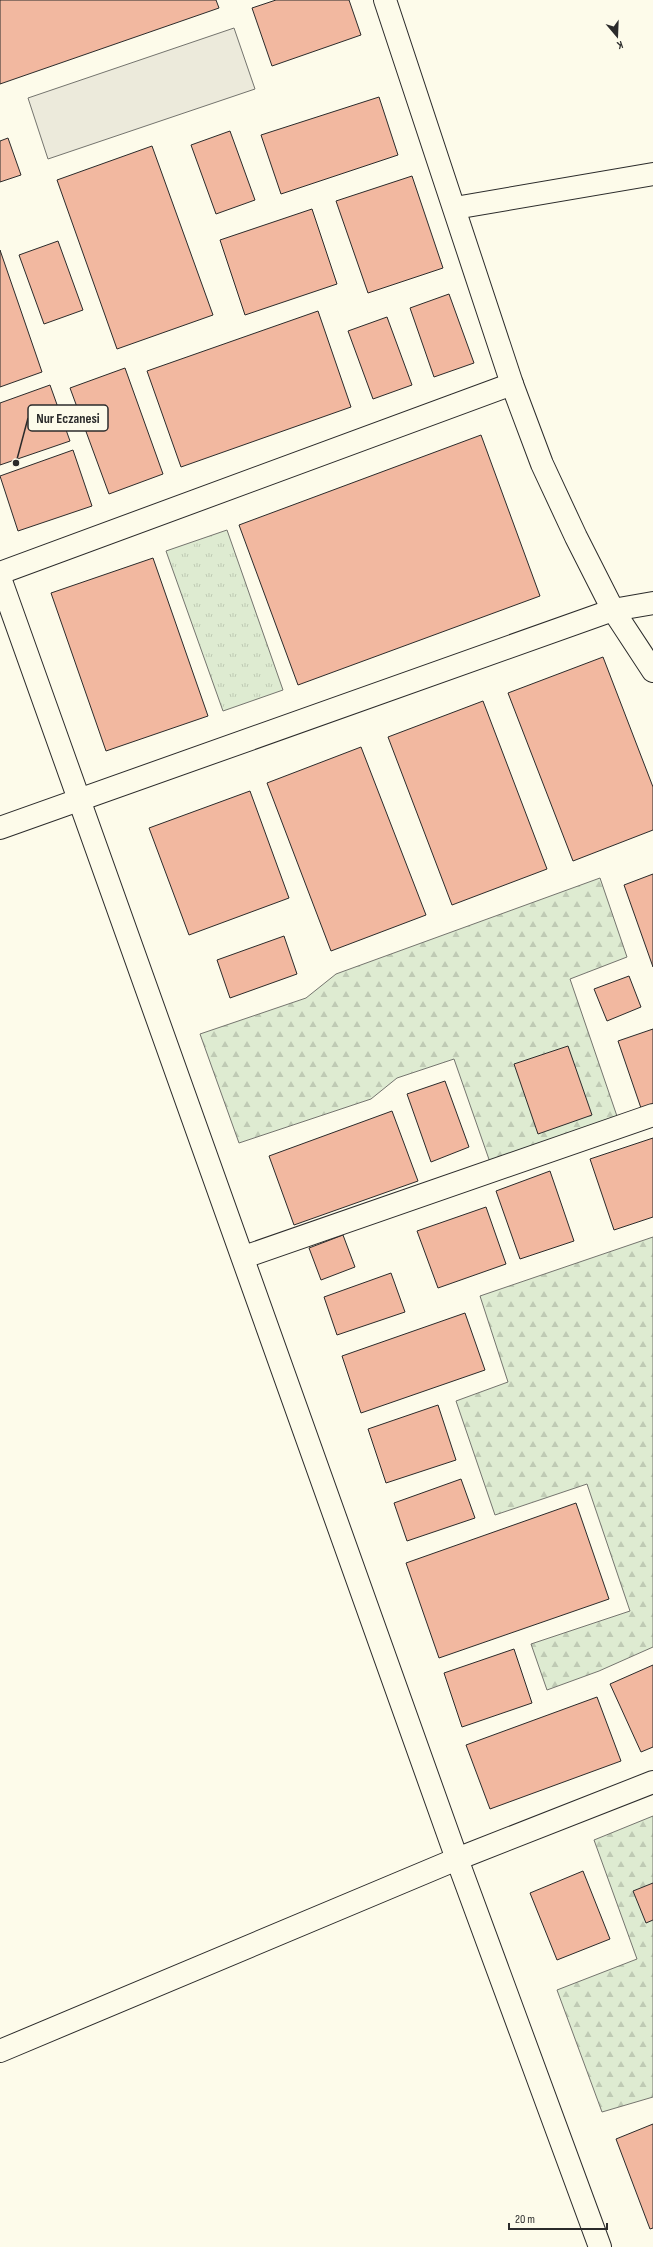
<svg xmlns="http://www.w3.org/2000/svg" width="653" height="2247" viewBox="0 0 653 2247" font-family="'Sofia Sans Condensed',sans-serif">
<defs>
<pattern id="grass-tufts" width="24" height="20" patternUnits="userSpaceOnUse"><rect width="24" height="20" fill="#deebd1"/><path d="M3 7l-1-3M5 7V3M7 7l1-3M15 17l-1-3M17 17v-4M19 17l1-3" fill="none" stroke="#bfcab4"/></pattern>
<pattern id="forest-firs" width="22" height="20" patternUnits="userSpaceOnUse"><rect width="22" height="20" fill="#deebd1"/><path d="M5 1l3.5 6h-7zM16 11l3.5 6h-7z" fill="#bfcab4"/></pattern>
</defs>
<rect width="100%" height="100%" fill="#fdfbea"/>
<path fill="url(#grass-tufts)" stroke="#74746e" d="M227,530l56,160 -60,21 -57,-160z"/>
<g fill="url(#forest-firs)" stroke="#74746e">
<path d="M600,878l27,79 -57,22 49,143 -127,46 -38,-109 -57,19 -26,21 -132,44 -39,-109 106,-36 30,-24z"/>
<path d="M653,1237v410l-54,24 -52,19 -16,-46 99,-33 -43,-127 -92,31 -39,-114 52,-19 -28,-86z"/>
<path d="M653,1816v281l-51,15 -45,-122 80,-31 -43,-119z"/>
</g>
<path fill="#eceadb" stroke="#74746e" d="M234,28l21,61 -207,70 -20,-61z"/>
<g fill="#f2b8a0" stroke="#2b2b2b">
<path d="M0,0h216l3,8 -219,76z"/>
<path d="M276,0h73l12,35 -89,31 -20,-58z"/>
<path d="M379,97l19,58 -117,39 -20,-59z"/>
<path d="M230,131l25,69 -39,14 -25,-69z"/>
<path d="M8,138l13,37 -21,7v-41z"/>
<path d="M152,146l61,169 -96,34 -60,-169z"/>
<path d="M412,176l31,92 -75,25 -32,-92z"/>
<path d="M312,209l25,75 -92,31 -25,-75z"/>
<path d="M58,241l25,69 -39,14 -25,-69z"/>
<path d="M0,250l42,122 -42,15z"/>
<path d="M449,294l25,69 -40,14 -24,-69z"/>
<path d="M318,311l33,96 -170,60 -34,-96z"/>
<path d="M387,317l25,68 -39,14 -25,-68z"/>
<path d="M125,368l38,106 -54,20 -39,-106z"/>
<path d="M50,385l20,56 -70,24v-62z"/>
<path d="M481,435l59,161 -242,89 -59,-160z"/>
<path d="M73,450l19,56 -74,25 -18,-55z"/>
<path d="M153,558l55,158 -102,35 -55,-158z"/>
<path d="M603,657l50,130v43l-80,31 -65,-168z"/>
<path d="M483,701l64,168 -95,36 -64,-168z"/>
<path d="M361,747l65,168 -95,36 -64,-168z"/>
<path d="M250,791l39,107 -100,37 -40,-107z"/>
<path d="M653,874v93l-29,-82z"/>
<path d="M284,936l13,38 -67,24 -13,-38z"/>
<path d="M629,976l12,31 -34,14 -13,-32z"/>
<path d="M653,1029v78l-11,4 -24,-70z"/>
<path d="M568,1046l24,69 -54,19 -24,-70z"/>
<path d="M445,1081l24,66 -38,15 -24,-68z"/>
<path d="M392,1111l26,70 -124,44 -25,-69z"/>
<path d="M653,1138v79l-39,13 -24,-71z"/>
<path d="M550,1171l24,70 -54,18 -24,-68z"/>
<path d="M486,1207l20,57 -68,24 -21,-57z"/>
<path d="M343,1235l12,32 -34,13 -12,-32z"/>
<path d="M391,1273l14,39 -68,23 -13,-38z"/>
<path d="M465,1313l20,57 -124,43 -19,-57z"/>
<path d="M438,1405l18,55 -70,23 -18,-54z"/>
<path d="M461,1479l14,39 -68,23 -13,-38z"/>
<path d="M576,1503l33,96 -170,59 -33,-95z"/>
<path d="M514,1649l18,54 -70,24 -18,-54z"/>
<path d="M653,1665v82l-12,5 -31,-68z"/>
<path d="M597,1697l24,64 -131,48 -24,-64z"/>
<path d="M583,1871l27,68 -53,21 -27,-67z"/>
<path d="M653,1883v37l-7,3 -13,-32z"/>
<path d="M653,2124v104l-3,1 -34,-90z"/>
</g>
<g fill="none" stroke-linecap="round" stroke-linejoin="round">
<g stroke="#2b2b2b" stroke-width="24">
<g id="minor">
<path d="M455,208l198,-34"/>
<path d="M0,573l512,-189"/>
<path d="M0,578l457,1281 143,388"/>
<path d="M0,828l613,-218 40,-7"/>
<path d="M244,1257l409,-142"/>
<path d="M0,2051l457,-192 196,-77"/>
</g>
</g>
<g stroke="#2b2b2b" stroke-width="24">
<path id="major" d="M385,0l127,384 30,80 34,73 37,73 40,61"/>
</g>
<use href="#minor" stroke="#fdfbea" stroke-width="22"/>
<use href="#major" stroke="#fdfbea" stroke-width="22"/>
</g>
<path fill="none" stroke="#2b2b2b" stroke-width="1.5" d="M16 463L28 418"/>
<circle fill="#2b2b2b" stroke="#fdfbea" stroke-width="1.5" cx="16" cy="463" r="4"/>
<rect fill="#fdfbea" stroke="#2b2b2b" stroke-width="1.5" x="28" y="405" width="80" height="26" rx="4"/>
<g font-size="14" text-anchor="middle" font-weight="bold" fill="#2b2b2b">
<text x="68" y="423">Nur Eczanesi</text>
</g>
<g transform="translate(617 36) rotate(161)" stroke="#fdfbea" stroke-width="3" paint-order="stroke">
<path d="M0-3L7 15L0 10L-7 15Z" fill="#2b2b2b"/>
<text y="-6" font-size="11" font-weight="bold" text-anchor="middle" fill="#2b2b2b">K</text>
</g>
<path d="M509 2223v6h98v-6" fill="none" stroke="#2b2b2b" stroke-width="2"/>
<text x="515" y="2223" font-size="12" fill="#2b2b2b" stroke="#fdfbea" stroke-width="3" paint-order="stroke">20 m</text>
</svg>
